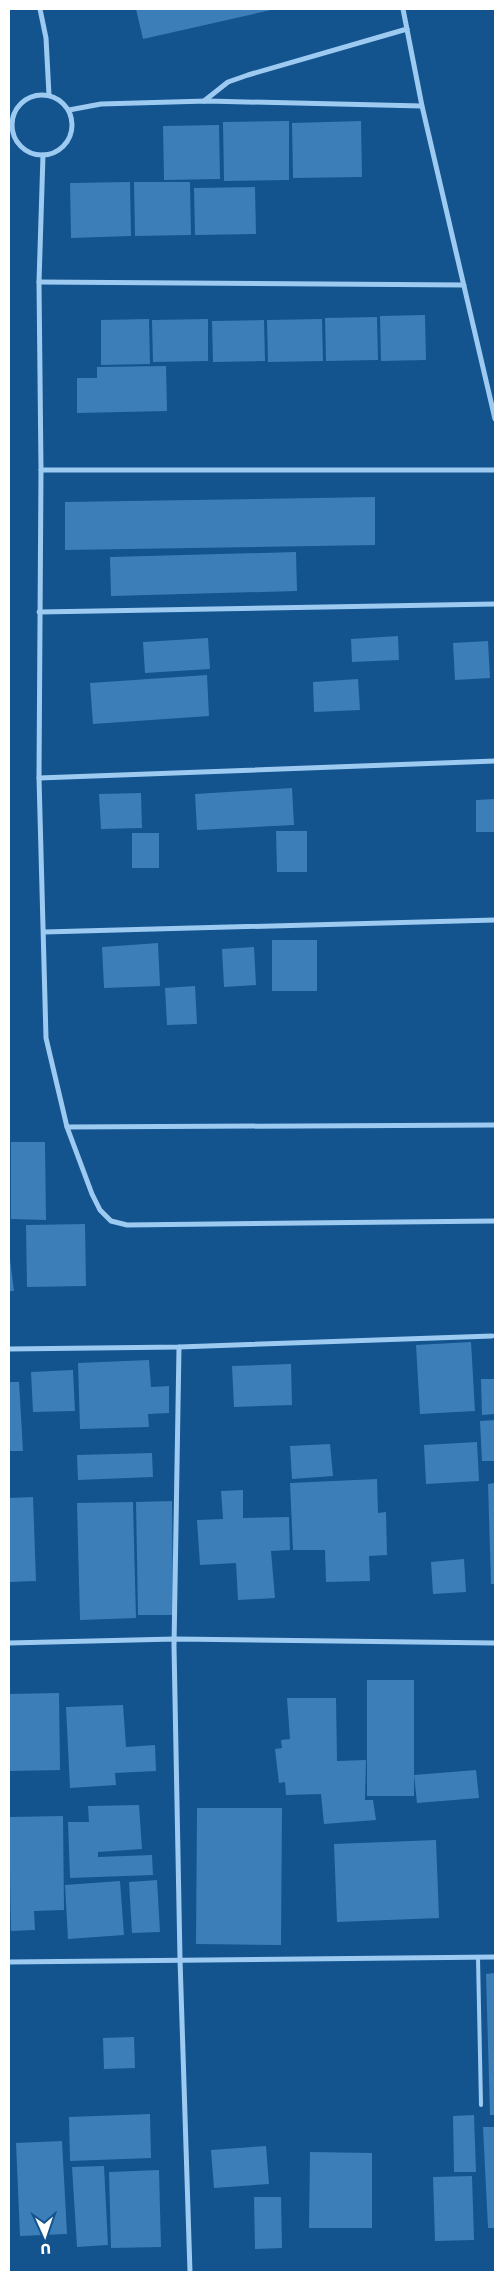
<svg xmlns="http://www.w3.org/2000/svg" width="504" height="2281" viewBox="0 0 504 2281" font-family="'Golos Text',sans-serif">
<rect width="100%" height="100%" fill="#13538e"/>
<g fill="#3c7eb8">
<path d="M136,9h135v1l-128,29z"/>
<path d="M289,121v59l-65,1 -1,-59z"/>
<path d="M361,121l1,56 -69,1 -1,-55z"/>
<path d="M219,125l1,54 -56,1 -1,-54z"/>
<path d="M130,182l1,54 -60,2 -1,-55z"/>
<path d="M134,182h56l1,53 -56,1z"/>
<path d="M255,187l1,47 -61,1 -1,-47z"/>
<path d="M425,315l1,45 -45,1 -1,-45z"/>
<path d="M377,317l1,43 -52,1 -1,-43z"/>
<path d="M149,319l1,45 -49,1v-45z"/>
<path d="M208,319v42l-55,1 -1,-42z"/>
<path d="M322,319l1,42 -55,1 -1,-42z"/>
<path d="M264,320l1,41 -52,1 -1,-41z"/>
<path d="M166,366l1,45 -90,2v-35h20v-11z"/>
<path d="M375,497v48l-310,5v-48z"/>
<path d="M296,552l1,39 -186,5 -1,-39z"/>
<path d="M398,636l1,24 -47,2 -1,-23z"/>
<path d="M208,638l2,31 -65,4 -2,-31z"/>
<path d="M488,641l2,37 -35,2 -2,-37z"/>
<path d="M207,675l2,41 -116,8 -3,-41z"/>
<path d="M358,679l2,31 -46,2 -1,-30z"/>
<path d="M292,788l2,37 -97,5 -2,-36z"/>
<path d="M141,793l1,35 -41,1 -2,-35z"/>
<path d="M495,799v33h-19v-32z"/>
<path d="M276,831h31v41h-30z"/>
<rect x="132" y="833" width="27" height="35"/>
<rect x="272" y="940" width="45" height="51"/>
<path d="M158,943l2,43 -56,2 -2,-41z"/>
<path d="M254,947l2,38 -32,2 -2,-38z"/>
<path d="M195,986l2,38 -30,1 -2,-37z"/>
<path d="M11,1142h34l1,78 -35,-1z"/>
<path d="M85,1224l1,62 -59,1 -1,-62z"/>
<path d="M9,1251l5,40h-5z"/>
<path d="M471,1342l4,69 -55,3 -4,-69z"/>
<path d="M149,1360l2,27 18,-1v27l-21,1 1,13 -69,2 -2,-66z"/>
<path d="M291,1364l1,41 -58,2 -2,-41z"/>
<path d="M73,1370l2,41 -42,1 -2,-40z"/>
<path d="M481,1379h14v35l-13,1z"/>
<path d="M9,1382h10l4,69h-14z"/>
<path d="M495,1420v41h-13l-2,-40z"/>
<path d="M477,1442l2,39 -53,3 -2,-39z"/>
<path d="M330,1444l3,32 -41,3 -2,-33z"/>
<path d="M152,1453l1,24 -75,3 -1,-25z"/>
<path d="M377,1479l1,34 8,-1 1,43 -18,1 1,25 -44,1 -1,-32h-32l-3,-67z"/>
<path d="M495,1483v101h-4l-3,-100z"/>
<path d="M243,1490v28l46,-1 1,33 -19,1 4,47 -37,2 -2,-37 -36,2 -3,-45 26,-1 -2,-28z"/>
<path d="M33,1497l3,84 -27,1v-84z"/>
<path d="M172,1501l1,114h-35l-2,-113z"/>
<path d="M133,1502l3,116 -56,2 -3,-117z"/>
<path d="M464,1559l2,33 -33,2 -2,-32z"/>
<rect x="367" y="1680" width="47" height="116"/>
<path d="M59,1693l1,77 -51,1v-77z"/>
<path d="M287,1698h49l1,63 29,-1 -1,40h8l3,20 -52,4 -3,-30 -35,1 -1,-13 -6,1 -4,-34 7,-1 -1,-8 9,-1z"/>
<path d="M123,1705l3,42 29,-2 1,26 -41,2 1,12 -46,3 -4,-81z"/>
<path d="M476,1770l3,28 -62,5 -3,-28z"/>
<path d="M139,1805l3,44 -44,3v5l54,-2 1,20 -83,3 -2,-56h21l-1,-16z"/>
<path d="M197,1808h85l-1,137 -85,-1z"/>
<path d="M63,1816l1,94 -30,1 1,19 -24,1 -2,-114z"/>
<path d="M436,1840l3,78 -102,4 -3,-78z"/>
<path d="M157,1880l3,52 -28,1 -3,-51z"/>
<path d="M120,1881l4,54 -56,4 -3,-54z"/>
<path d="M495,1973v142h-5l-4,-141z"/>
<path d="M134,2037l1,31 -31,1 -1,-31z"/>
<path d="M150,2114l1,44 -81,3 -1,-44z"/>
<path d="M474,2115l2,57h-22l-1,-56z"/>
<path d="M483,2127h12v101h-7z"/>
<path d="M62,2141l5,93 -47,2 -4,-93z"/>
<path d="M266,2146l3,38 -55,4 -3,-38z"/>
<path d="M310,2152l62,1v75h-63z"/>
<path d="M104,2166l4,79 -31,2 -5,-80z"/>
<path d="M159,2170l2,77 -50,1 -2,-76z"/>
<path d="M472,2176l2,64 -39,1 -2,-64z"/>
<path d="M254,2197h27l1,51 -27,1z"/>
</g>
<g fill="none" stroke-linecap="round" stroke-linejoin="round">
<path stroke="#9dcaf1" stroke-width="4" d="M478,1958l3,147"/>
<g stroke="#9dcaf1" stroke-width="5">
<path d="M40,9l6,29 3,57"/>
<path d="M403,9l19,97 73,313"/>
<circle cx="42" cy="125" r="30"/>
<path d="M204,101l24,-19 20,-7 159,-46"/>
<path d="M69,110l32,-6 106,-3 215,5"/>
<path d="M43,155l-4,127 2,188 -2,308 7,260 21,89 25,67 8,16 11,11 16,4 368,-4"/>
<path d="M39,282l425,3"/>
<path d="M41,470h454"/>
<path d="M39,612l456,-8"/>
<path d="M39,778l456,-17"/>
<path d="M44,932l451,-12"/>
<path d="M67,1127l428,-2"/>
<path d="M179,1347l-5,299 6,313 10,313"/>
<path d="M9,1349l170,-2 313,-11"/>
<path d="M9,1643l166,-4 320,4"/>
<path d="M9,1962l486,-5"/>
</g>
</g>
<rect width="504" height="2281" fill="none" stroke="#ffffff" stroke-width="20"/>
<g transform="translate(45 2236) rotate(177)" stroke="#13538e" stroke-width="4" paint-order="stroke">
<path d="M0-4L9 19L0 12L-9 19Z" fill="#ffffff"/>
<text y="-8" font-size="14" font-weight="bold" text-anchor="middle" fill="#ffffff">U</text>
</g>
</svg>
